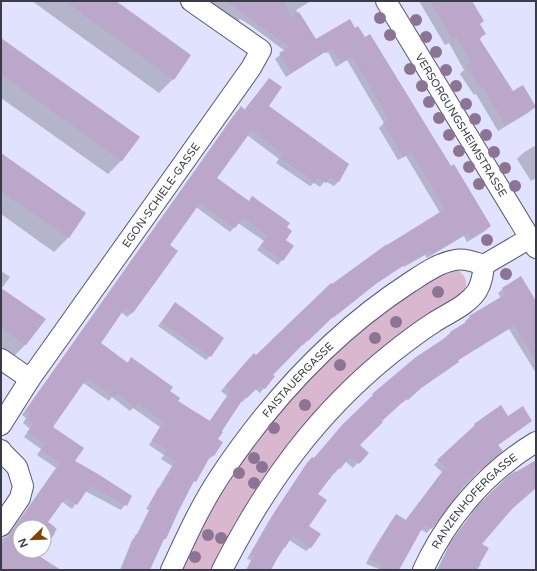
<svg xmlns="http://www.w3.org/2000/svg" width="537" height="571" viewBox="0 0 537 571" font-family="'Varela Round',sans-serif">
<rect width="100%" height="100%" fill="#e1e2fd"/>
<path fill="#d9b7cf" d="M455,269c11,5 14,14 8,25l-91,67 -158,209h-35l7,-16 47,-83 65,-83 77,-71 60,-42z"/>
<g fill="#0003">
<path d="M32,1h82l59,78 -14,14z"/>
<path d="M206,1h105l-15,9 19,30 40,-11 135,197 -5,5 -18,11 -3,-6 -37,22 -2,-3 -21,12 -1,-1 -32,21 -38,31 -1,-1 -29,28 -1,-1 -30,31 -8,13 -4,5 -5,-4 -13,13 -1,-1 -20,30 -4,9 5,3 -9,13 -6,4 -16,24 -26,55 -4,3 -12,28h-29l12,-30 4,-4 13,-26 -3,-1 26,-43 -11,-7 3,-4 -15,-10 11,-18 -27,-19 -3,3 -18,-14 -3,4 -27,-19 -31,45 23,34 57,36 -10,13 -36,-19 -13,18 -11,-8 -14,21 10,7 -13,18v-20h-24v24h21l-4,5 22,14h-58v-32l5,-1 4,-4 46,-65 -19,-13 4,-6 -17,-12 6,-8 -7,-6 3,-5 -4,-3 214,-303 5,-4 3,2 25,-31 -1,27 80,59 -10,17 -4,4 -9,-5 -5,6 -6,-4 -4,3 -34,-23 3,-4 -32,-24 -31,44 32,23 5,-5 32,30 -3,33 -4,5 -21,-15 7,-9 -26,-18 -8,9 -34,-25 -27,38 7,6 -44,62 -5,4 -6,-5 -22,31 28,20 4,-4 37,33 9,9 32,21 18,-26 -6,-5 28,-32 7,-2 75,-71 109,-73 -34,-57 -8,4 -19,-32 5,-5 -37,-63 -11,7 -8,-15 -2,2 -1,-2 -39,25 -11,-18 10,-8 -35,-26 -10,-6 -3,3z"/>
<path d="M419,1h51l9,24 5,9 -5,6 33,52 23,15 -7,6 -30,18 -22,-37 -2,1 -14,-21 4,-4 -15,-27 -4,2z"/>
<path d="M1,39l121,121 -14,14 -107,-76z"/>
<path d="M536,145v33l-5,3 -14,-22 6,-6z"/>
<path d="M1,154l84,59 -17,25 -14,14 -53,-38z"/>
<path d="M1,271l9,6 -9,12 25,55 -14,14 -11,-8z"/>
<path d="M503,289l33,14v70l-27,-44 -52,32 -4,5 -33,23 -18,14 -1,-1 -20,19 -22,24 8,8 -14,15 -8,-7 -10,12 -2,-1 -17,22 -9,32 4,21 -5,4 -17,-11 -19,30h-24l5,-10 -4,-1 23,-40 38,-57 5,-3 137,-126 16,-10 -1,-2 5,-4 31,-19 -3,-5z"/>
<path d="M175,303l35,53 -4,4 -48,-34z"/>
<path d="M508,417l18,8 -28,20 -37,44 -34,44 -7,-4 -22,41h-20l1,-1 -13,-5 4,-9 22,-35 4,-4 9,5 37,-49 -8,-7 15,-16z"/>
<path d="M536,461v25l-18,16 -38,42 -1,18 2,2 -4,6h-40l13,-27 25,-33 41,-37z"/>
</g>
<g fill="#baa7c9">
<path d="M65,1h51l75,54 -17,25z"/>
<path d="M226,1h57l8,16 8,-5 17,27 34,-20 5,9 3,-2 7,11 5,-3 81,132 3,-2 37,62 -19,12 -4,-6 -36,22 -2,-3 -21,12 -1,-1 -31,21 -39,31 -1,-1 -29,28 -1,-1 -34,35 2,1 -10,13 -5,-4 -13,13 -2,-2 -23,35 1,1 -5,7 5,3 -9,14 -3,-1 -15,27 -2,-1 -16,31 -12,27h-2l-14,31h-29l15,-36 2,1 14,-30 -2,-1 8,-16 2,1 16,-28 -12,-7 3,-4 -15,-10 12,-18 -26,-19 -3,4 -18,-14 -3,4 -27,-19 -34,49 31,21 -9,13 23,13 34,22 -5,10 -37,-20 -13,19 -11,-8 -18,25 7,5v6l-11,16v-22h-24v24h22l-3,5 22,14h-60v-23l59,-84 -19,-13 4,-6 -18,-12 7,-8 -7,-6 3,-5 -4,-3 206,-291 9,-13 4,4 24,-32 13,9 -13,19 80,58 -10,18 -9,-5 -4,6 -8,-5 -3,4 -35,-24 3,-4 -31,-24 -35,48 32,23 3,-5 38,27 -3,4 5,4 -6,9 8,6 -11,15 -22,-16 7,-9 -25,-18 -8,10 -35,-25 -30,42 8,6 -45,62 -8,-5 -24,35 27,20 3,-6 42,30 -3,4 10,7 -2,3 32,20 21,-30 -6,-5 29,-33 2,2 75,-72 1,1 55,-40v1l58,-36 -34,-57 -8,5 -20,-34 6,-4 -37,-63 -11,7 -8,-14 -2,1 -1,-1 -39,24 -12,-20 11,-6z"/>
<path d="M430,1h42l12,20 -4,3 6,10 -7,4 34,53 10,-6 13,22 -31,18 -22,-38 -2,2 -15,-23 5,-3 -15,-26 -4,2z"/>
<path d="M1,38l139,99 -18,24 -121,-87z"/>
<path d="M1,153l85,60 -17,25 -68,-47z"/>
<path d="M521,276l15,25v60l-22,-36 -56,35 1,2 -39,26v1l-12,11 -2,-1 -24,22 1,1 -23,23 9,8 -10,11 -9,-7 -10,12 -2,-1 -20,26 9,6 -18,26 12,8 -10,14 -18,-13 -8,13 -2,-1 -12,23h-24l7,-14 -3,-2 23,-41 33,-50 5,-6 2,1 28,-33 31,-30 -1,-1 44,-37 35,-23 -1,-2 21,-13 -2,-3 37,-22 -4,-6z"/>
<path d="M1,288l45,31 -20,26 -25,-18z"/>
<path d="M175,302l49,36 -13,19 -49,-35z"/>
<path d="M501,405l7,11 15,-10 9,15 -34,24 5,6 -26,22 -16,17 -29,39 -8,-4 -25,45h-18l2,-5 -13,-6 5,-10 21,-35 10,6 40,-53 -9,-7 38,-35 -1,-1z"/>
<path d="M536,460v28l-24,21 -30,35 7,4 -13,22h-38l15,-31 25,-34 30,-29 7,-5 1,1z"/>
</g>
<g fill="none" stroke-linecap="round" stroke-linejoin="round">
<g stroke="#585774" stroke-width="22">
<g id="minor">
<path id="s1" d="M386,1l150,247"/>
<path d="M1,359l29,20"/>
<path id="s2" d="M1,425l29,-46 221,-311 10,-18 -70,-49"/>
<path d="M1,450l2,3 14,14 6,19 -3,12 -19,28"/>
<path id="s3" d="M171,570c15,-32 29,-64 49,-94 50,-75 114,-144 189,-193 14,-9 29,-20 46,-23 9,-2 20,2 29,5l46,-27"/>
<path d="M222,570c43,-85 95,-157 170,-217 14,-11 27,-21 41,-30 15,-10 34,-17 44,-32 5,-8 6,-17 7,-26"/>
<path id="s4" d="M423,570c24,-52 63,-98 113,-128"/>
</g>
</g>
<use href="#minor" stroke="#fff" stroke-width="20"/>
</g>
<g fill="#8c7493">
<circle cx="380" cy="18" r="6"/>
<circle cx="416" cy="20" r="6"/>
<circle cx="390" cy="35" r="6"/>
<circle cx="426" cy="37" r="6"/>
<circle cx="436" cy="52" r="6"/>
<circle cx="410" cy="69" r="6"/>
<circle cx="446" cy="70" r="6"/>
<circle cx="422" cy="86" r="6"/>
<circle cx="456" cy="86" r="6"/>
<circle cx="429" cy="102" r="6"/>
<circle cx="466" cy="104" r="6"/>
<circle cx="439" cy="118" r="6"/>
<circle cx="475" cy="119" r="6"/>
<circle cx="449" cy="135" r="6"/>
<circle cx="486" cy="135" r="6"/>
<circle cx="459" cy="151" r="6"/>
<circle cx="494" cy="152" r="6"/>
<circle cx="469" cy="167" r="6"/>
<circle cx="505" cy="168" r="6"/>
<circle cx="479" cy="184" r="6"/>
<circle cx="515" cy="186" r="6"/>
<circle cx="487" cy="240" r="6"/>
<circle cx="506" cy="274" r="6"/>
<circle cx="438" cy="292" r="6"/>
<circle cx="396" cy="322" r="6"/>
<circle cx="375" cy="338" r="6"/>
<circle cx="340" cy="365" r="6"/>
<circle cx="305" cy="405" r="6"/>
<circle cx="274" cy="428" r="6"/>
<circle cx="254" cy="458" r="6"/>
<circle cx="262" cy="467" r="6"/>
<circle cx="239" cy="473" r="6"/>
<circle cx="254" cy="483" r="6"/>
<circle cx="208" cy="535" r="6"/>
<circle cx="221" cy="538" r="6"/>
<circle cx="195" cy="557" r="6"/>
</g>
<g text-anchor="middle" stroke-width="3" stroke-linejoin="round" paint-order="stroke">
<g font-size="11" fill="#3a3b48" stroke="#fff">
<text dy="4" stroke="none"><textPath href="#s1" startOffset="145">VERSORGUNGSHEIMSTRASSE</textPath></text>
<text dy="4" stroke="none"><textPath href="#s2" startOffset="280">EGON-SCHIELE-GASSE</textPath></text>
<text dy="4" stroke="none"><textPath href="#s3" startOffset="230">FAISTAUERGASSE</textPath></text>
<text dy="4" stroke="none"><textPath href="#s4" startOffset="87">RANZENHOFERGASSE</textPath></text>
</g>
</g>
<rect width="537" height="571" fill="none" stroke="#3a3b48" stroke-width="4"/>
<g transform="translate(32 539) rotate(247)"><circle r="19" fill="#ffffff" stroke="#b0b1b6"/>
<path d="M0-3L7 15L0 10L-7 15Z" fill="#824307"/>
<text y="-6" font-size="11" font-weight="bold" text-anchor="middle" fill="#3a3b48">N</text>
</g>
</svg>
